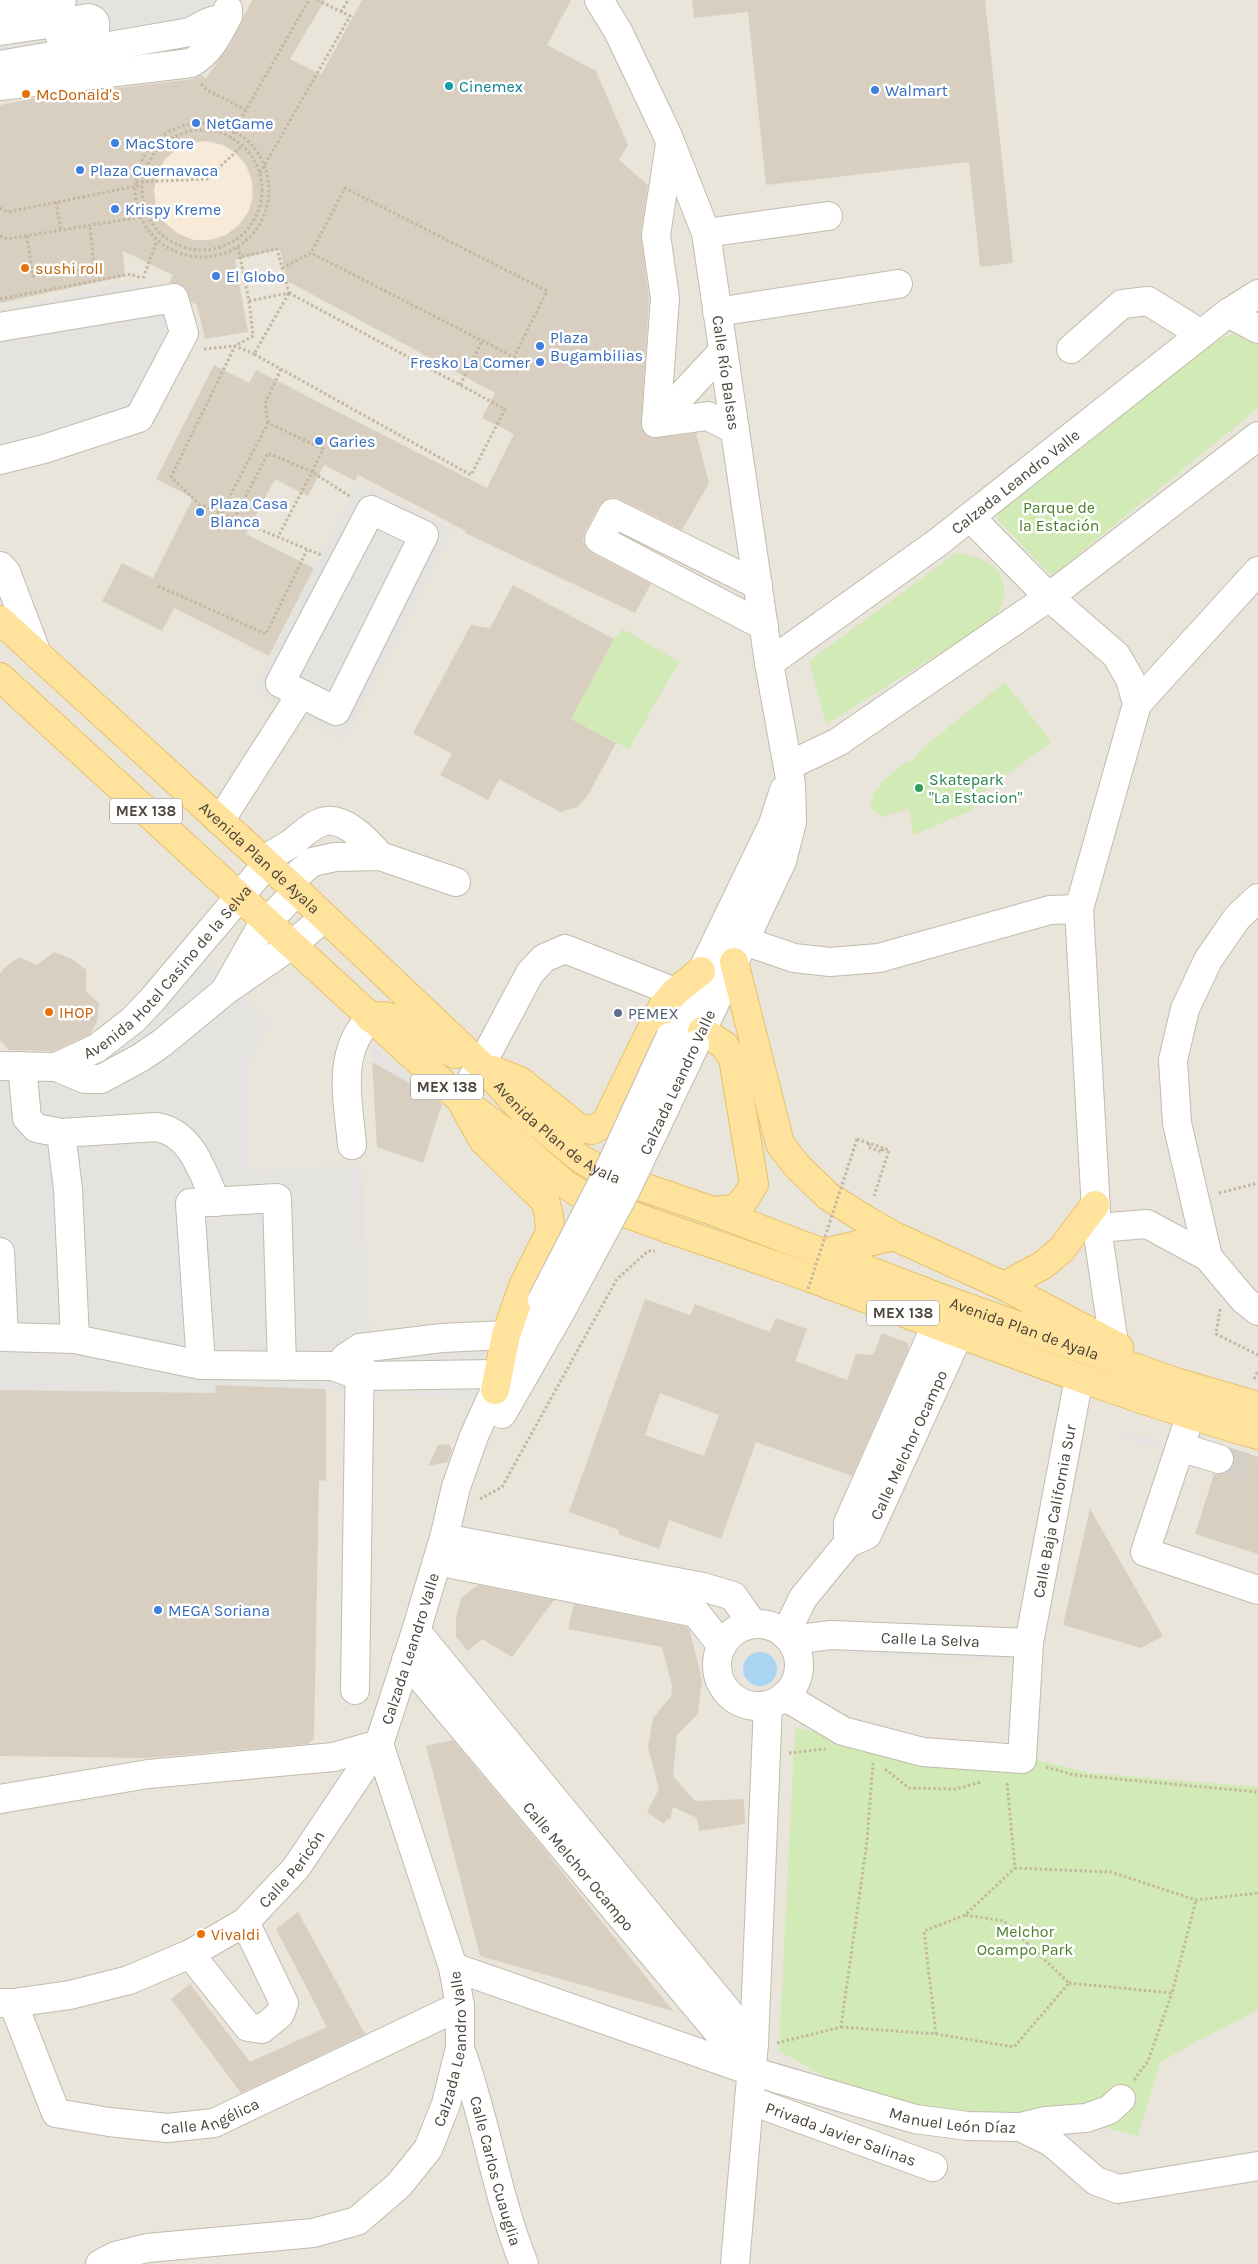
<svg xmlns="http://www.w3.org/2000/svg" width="1258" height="2264" viewBox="0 0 1258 2264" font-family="Karla,sans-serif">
<rect width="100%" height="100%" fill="#f6f3ec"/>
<rect fill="#eae5da" x="0" y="0" width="1258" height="2264"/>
<circle fill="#f7ead8" cx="203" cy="191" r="49"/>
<g fill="#d2eab5">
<path d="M1238,333l20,6v69l-206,168 -54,-56 -2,-8 218,-172z"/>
<path d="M956,553c41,5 61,27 39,66l-169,105 -17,-63z"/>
<path d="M623,629l56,33 -50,87 -58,-30 43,-80z"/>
<path d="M1005,682l46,60 -78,58 2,3 -3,7 -59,25 -4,-27 -27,9 -12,-10 3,-13 10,-13 20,-17 9,-3 12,-14z"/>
<path d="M795,1728l64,12 170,18 61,15 168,14v223l-65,33 -33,20 -22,73 -78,-20 -76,4 -79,-14 -74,-26 -52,-29z"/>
</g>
<g fill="#e5e3e0">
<path d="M0,0h220l1,13 -36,40 -185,34z"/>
<path d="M130,283l38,11 23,52 -34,74 -124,39 -33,19v-169z"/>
<path d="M358,481l94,48 -108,212 -90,-50z"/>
<path d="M189,943l82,81 -22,38v108l113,-5 8,179 151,-18 -38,75 -157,-12 -110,-4 -1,8 -215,-3v-328l95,1 35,-46 18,-40z"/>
<path d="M372,1043l71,59 -71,-40z"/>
<path d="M1126,1431l47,15 1,9 -50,-17z"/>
<path d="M856,1642l168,8 -1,11 -168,-7z"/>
</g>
<circle fill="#a9d4f2" cx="760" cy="1669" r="17"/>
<g fill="#d8cfc1" fill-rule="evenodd">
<path d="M252,0h73l-35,59 31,16 41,-75h209l-24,45 49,26 32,74 -9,15 29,25 -7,48 8,66 -8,128 5,8 8,3 42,-5 13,50 -27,47 -62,-31 -7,-2 -8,3 -6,6 -14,26 -2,8 3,7 6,6 59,31 -16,29 -170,-80 1,-2 -108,-56 -3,6 -31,-16 -16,31 -33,-17 -29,55 68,34 -45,88 -95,-48 -12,23 -60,-30 20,-38 31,15 40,-80 -37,-19 58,-114 35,18 7,-13 231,118 27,-54 -32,-16 13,-25 -208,-112 -7,-32 -45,11 13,72 -43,7 -8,-34 -6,-3 -5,-14 -8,-5h-9l4,-8 -50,-24 2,25 -125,27v-198l35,-7 158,-19 8,-4 5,3 24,-34zM208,141l15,4 13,8 10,12 6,15 1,16 -4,15 -10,14 -13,10 -16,5h-17l-16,-7 -13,-11 -8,-15 -2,-16 3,-17 8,-15 13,-11 14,-6z"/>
<path d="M692,0h293l28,263 -33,4 -11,-105 -203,23 -18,-173 -54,6z"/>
<path d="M513,585l101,54 -43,80 45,24 -28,52 -10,12 -18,5 -61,-33 -11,21 -48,-25 12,-21 -39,-21 58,-108 19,3z"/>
<path d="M54,952l18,7 14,11v21l13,12 -2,19 -8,13 -36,16 -44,-1 -9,-10v-66l4,-6 15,-11 18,8z"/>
<path d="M372,1062l64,36 6,6 -19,59 -46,-16z"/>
<path d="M645,1299l45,16 5,-11 75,28 6,-14 31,11 -12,32 52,19 9,-26 17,1 9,-22 26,10v7l-56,126 -96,-34 -35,97 -52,-19 -10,29 -41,-15 1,-4 -50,-18zM660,1393l59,22 -15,41 -59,-21z"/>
<path d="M216,1385l110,4v92l-7,-1 -5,259 -6,5 -161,14 -147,-2v-366l215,3z"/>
<path d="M449,1444l3,6 -4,12 -20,4 10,-21z"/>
<path d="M1229,1448l29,9v97l-63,-20 19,-60h9l7,-4 4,-6v-9z"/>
<path d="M1090,1509l73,127 -22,12 -78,-23z"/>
<path d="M478,1585l76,15 -42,57 -30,-18 -14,12 -12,-14v-19l5,-20z"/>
<path d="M574,1604l113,23 3,4 12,49 -4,34 -21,21 -4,41 22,25 49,-2 1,25 -46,7 -2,-13 -24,-11 -3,13 -3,-1 -3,5 -17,-12 12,-23 -11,-42 5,-29 18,-22 1,-10 -10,-39 -94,-18z"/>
<path d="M453,1740l86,103 134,168 -193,-55 -54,-210z"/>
<path d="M298,1912l67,122 -124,59 -70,-94 19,-15 60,78 77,-35 -51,-98z"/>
</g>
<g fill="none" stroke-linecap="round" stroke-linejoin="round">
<path stroke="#d4d0c8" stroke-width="28" stroke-dasharray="28 14" stroke-linecap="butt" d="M1219,1459l39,12"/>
<g stroke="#c2bbae" stroke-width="30">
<g id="minor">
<path id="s1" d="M599,0l19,31 49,103 39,99 63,430 22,121 1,38 -10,39 -87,184"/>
<path d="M0,10l62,-10"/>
<path d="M0,31l89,-13c6,2 7,5 6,11l-3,3 -32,5"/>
<path d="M0,65l190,-33 19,-10 19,-6v-7"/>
<path d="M0,86l191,-23c19,-11 27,-28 37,-47"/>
<path d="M706,233l122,-17"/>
<path d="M717,312l181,-28"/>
<path d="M1228,313l30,16"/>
<path d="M0,327l174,-29 10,35 -45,85 -95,31 -44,11"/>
<path d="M1071,349l51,-45 26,-3 53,33"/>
<path d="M656,423l9,-125 -9,-63 14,-91"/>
<path d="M656,423l67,-72"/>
<path d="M656,423l52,-7 27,14"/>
<path d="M371,510l53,25 -88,176 -56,-28z"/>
<path d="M970,517l79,80 67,58 14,24 7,25"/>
<path d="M0,566l6,6 31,82"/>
<path d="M758,585l-145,-72 -14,26 165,87"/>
<path id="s2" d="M769,663l168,-120 291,-230 30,-19"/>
<path d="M788,766l50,-24 211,-145 209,-161"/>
<path d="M220,821l81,-127"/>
<path d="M263,860c9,-5 18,-10 27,-16 11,-7 19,-18 32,-22 22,-7 46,20 58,34"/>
<path d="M288,883l24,-21 23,-5 45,-1 76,26"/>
<path d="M1258,898l-21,20 -29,42 -23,49 -12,51 4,63 31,134 36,43 14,11"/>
<path d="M746,937l10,8 38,13 36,4 49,-4 171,-48 29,-1"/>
<path d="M227,987l33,-58 37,-38"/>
<path d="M670,1037l103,-213 11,-34"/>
<path d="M0,1066l56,1 29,12h16l39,-21 22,-15 63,-52 68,-47 31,-26"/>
<path id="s3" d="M56,1067l41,-19 36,-28 19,-20 115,-136"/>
<path d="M459,1098l22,-33 49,-92 14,-15 21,-9 110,43"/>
<path d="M61,1133l96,-6c36,7 45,45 59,75"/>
<path d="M352,1145c-4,-46 -16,-91 18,-127"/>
<path d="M1097,1228l50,-4 61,33"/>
<path d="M0,1252l4,85 71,2 -7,-150 -7,-56 -25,-5 -9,-10 -5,-52"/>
<path d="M75,1339l126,26 132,1 27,10 137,-2"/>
<path d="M1114,1344l-17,-116 -18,-319 58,-205 121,-133"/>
<path d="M345,1358l15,-10 82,-10 64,-3"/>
<path d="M201,1365l-11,-162 87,-5 5,168"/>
<path d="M1198,1392l-18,55 39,12"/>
<path d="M502,1414l59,-103"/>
<path d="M1180,1447l-35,105 113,38"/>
<path d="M444,1538l259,49 30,9 20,28"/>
<path d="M848,1543v-20l88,-198"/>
<path d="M437,1561l259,52 26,33"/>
<circle cx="758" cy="1665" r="41"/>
<path d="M416,1631l338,412"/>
<path id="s4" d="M785,1635l18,-37 45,-55 19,-8 92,-201"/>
<path id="s5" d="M794,1646l13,-8 24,-3 198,8"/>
<path id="s6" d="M406,1660l344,410"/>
<path d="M355,1690l5,-342"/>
<path id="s7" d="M784,1696l59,35 80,21 99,7 7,-116 50,-265"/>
<path d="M0,1799l148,-25 186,-17 45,-13"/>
<path d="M190,1954l58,73 14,2 18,-15 4,-11 -39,-81"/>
<path id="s8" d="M453,1967l298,104 164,48 53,7 52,1 31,15 45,39 22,8 140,-23"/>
<path id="s9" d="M0,2003h13l57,-8 59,-15 61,-26 55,-32 51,-54 83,-124 37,-113 28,-93 12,-51 18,-51 21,-46 47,-90"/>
<path id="s10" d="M13,2003l43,110 53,9 58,6 47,-5 246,-117"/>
<path id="s11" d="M460,2048c26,71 36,146 64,216"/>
<path id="s12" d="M749,2100l184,67"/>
<path d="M1020,2127l25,-6 41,-3 23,-8 12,-11"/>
<path id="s13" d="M100,2264l15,-8 32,-8 166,-15 44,-12 42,-36 29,-36 18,-45 14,-56v-42l-7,-39 -74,-223"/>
<path d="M735,2264l19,-221 14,-338"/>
</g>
</g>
<g stroke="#e6c16a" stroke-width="30">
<g id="major">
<path id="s14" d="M0,620l297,271 184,174 43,47 57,47 25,14 25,10 82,28 225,86 237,85 83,24"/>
<path d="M0,677l459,421 47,35 60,52 23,14c74,30 152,53 227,81 147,54 292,113 442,155"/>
<path d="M734,962l46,182 18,23 30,29 38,24 28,16 110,50 115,61"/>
<path d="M370,1018c24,-8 39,10 57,22 9,6 19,10 28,14"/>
<path d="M702,1031l22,14 9,13 21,126 -12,19 -8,6 -21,2"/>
<path d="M493,1070l27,11 59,47 13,2 13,-6 58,-118 12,-14 26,-21"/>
<path d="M464,1106l19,34 62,61 4,14 1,17 -27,54 -17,49 -11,55"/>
<path d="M824,1253l70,-17"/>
<path d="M1004,1286l39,-21 18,-15 34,-45"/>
</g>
</g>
<g stroke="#c4b79f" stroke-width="3" stroke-dasharray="2.5 2.5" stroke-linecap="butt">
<path d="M341,12l7,-12"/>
<path d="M201,84l6,6 39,20"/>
<circle cx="202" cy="190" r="67"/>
<circle cx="202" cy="190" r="60"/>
<path d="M230,138l79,-138"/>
<path d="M260,173l90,-157 -33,-16"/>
<path d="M136,182l71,-3 35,-33"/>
<path d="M56,202l5,29"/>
<path d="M0,208l8,4 134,-27"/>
<path d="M0,236l7,3 140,-23"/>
<path d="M27,236l6,40 61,-8 -4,-42"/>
<path d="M238,247l11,54 40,-8 -12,-44 -37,8"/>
<path d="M282,268l29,-15 34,-65 202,103 -33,66 -203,-104"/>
<path d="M143,278l14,-37"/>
<path d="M289,293l216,116 -34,66 -217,-121z"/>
<path d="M0,299l131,-25 10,4"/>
<path d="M249,301l4,35 -18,10 -64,131 28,27 122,51"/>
<path d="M204,349l31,-3 19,8"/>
<path d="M460,385l22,-44"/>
<path d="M268,423l-3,-19 16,-35"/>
<path d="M221,513l47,-90 55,26 -11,23 39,25"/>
<path d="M234,519l34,-66 44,19 -34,65"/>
<path d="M158,586l108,48 41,-84"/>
<path d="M857,1139l32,11 -15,46"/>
<path d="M869,1143l-1,4 14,5 1,-4"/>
<path d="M1219,1193l39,-10"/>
<path d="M1220,1309l-4,25 42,21"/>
<path d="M1254,1379l4,-8"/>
<path d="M480,1499l22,-12 115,-208 31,-28h7"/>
<path d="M789,1753l36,-4"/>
<path d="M1046,1767l28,8 184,17"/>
<path d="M885,1769l24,19 47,1 25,-7"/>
<path d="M1007,1783l8,85 96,4 85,28 62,-7"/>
<path d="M1069,1983l103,10 24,-93"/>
<path d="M841,2027l95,7 78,13 55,-64 -65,-62 -39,-6"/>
<path d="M936,2034l-12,-103 41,-16 50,-47"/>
<path d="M777,2043l64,-16 26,-186 6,-78"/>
<path d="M1134,2080l14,-19 24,-68"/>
</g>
<use href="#minor" stroke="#fff" stroke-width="28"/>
<use href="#major" stroke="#ffe39c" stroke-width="28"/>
<g stroke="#c2bbae" stroke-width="30" stroke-linecap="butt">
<g id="minor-bridge">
<path d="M542,1300l64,-124 64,-139"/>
<path d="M561,1311l65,-121 69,-145"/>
</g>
</g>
<path stroke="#c4b79f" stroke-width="3" stroke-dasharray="2.5 2.5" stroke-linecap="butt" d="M808,1289l49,-150"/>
<use href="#minor-bridge" stroke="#fff" stroke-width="28"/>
</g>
<circle fill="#0f9aa8" stroke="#fff" stroke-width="2" cx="449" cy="86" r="5"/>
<g fill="#3f7fe0" stroke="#fff" stroke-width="2">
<circle cx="875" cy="90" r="5"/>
<circle cx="196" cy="123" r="5"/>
<circle cx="115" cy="143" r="5"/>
<circle cx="80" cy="170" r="5"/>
<circle cx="115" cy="209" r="5"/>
<circle cx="216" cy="276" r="5"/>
<circle cx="540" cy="346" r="5"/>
<circle cx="540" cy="362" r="5"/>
<circle cx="319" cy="441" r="5"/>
<circle cx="200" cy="512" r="5"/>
<circle cx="158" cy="1610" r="5"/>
</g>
<g fill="#e8710a" stroke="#fff" stroke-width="2">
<circle cx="26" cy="94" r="5"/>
<circle cx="25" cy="268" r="5"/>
<circle cx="49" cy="1012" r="5"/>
<circle cx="201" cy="1934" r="5"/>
</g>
<circle fill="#2e9e5b" stroke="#fff" stroke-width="2" cx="919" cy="788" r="5"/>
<circle fill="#5c6f8a" stroke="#fff" stroke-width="2" cx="618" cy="1013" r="5"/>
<g text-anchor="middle" stroke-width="5" stroke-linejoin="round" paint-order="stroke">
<g fill="#fff" stroke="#817c74" stroke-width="1">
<rect x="110" y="798.5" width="72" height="25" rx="4"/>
<rect x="411" y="1074.5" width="72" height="25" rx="4"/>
<rect x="867" y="1300.5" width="72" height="25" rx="4"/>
</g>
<g font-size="15" font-weight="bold" fill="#4b4439">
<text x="146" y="816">MEX 138</text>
<text x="447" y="1092">MEX 138</text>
<text x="903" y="1318">MEX 138</text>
</g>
<g font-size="16" fill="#0d838f" stroke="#fff" text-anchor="start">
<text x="459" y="92">Cinemex</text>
</g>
<g font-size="16" fill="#366cbe" stroke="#fff" text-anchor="start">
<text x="885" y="96">Walmart</text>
<text x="206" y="129">NetGame</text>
<text x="125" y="149">MacStore</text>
<text x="90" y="176">Plaza Cuernavaca</text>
<text x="125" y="215">Krispy Kreme</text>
<text x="226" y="282">El Globo</text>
<text x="550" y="343">Plaza<tspan x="550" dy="18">Bugambilias</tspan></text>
<text x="530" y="368" text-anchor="end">Fresko La Comer</text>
<text x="329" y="447">Garies</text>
<text x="210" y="509">Plaza Casa<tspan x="210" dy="18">Blanca</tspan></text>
<text x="168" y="1616">MEGA Soriana</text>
</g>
<g font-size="16" fill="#c56008" stroke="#fff" text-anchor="start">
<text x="36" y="100">McDonald's</text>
<text x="35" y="274">sushi roll</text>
<text x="59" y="1018">IHOP</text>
<text x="211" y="1940">Vivaldi</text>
</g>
<g font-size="16" fill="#4b4439" stroke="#fff">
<text dy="6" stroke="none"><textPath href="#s1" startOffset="398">Calle Río Balsas</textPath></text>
<text dy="6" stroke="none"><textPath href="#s2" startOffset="306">Calzada Leandro Valle</textPath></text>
<text dy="6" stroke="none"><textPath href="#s14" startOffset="352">Avenida Plan de Ayala</textPath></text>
<text dy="6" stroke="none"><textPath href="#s3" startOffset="149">Avenida Hotel Casino de la Selva</textPath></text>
<text transform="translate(677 1082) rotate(-65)" y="6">Calzada Leandro Valle</text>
<text dy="6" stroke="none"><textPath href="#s14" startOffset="758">Avenida Plan de Ayala</textPath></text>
<text dy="6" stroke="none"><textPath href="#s14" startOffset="1268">Avenida Plan de Ayala</textPath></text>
<text dy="6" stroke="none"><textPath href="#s4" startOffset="232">Calle Melchor Ocampo</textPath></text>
<text dy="6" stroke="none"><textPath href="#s7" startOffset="501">Calle Baja California Sur</textPath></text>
<text dy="6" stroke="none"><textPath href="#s5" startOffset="139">Calle La Selva</textPath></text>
<text dy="6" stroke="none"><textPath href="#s9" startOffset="585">Calzada Leandro Valle</textPath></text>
<text dy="6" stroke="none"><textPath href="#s6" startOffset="269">Calle Melchor Ocampo</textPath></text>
<text dy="6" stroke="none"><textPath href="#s9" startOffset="332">Calle Pericón</textPath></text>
<text dy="6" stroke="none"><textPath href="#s13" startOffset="468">Calzada Leandro Valle</textPath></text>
<text dy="6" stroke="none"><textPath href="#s10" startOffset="275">Calle Angélica</textPath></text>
<text dy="6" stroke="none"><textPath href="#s8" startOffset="524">Manuel León Díaz</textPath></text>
<text dy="6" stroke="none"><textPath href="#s12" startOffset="98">Privada Javier Salinas</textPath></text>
<text dy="6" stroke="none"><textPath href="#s11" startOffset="128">Calle Carlos Cuauglia</textPath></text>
</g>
<g font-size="16" fill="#4a7f2a" stroke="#fff">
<text x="1059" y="513">Parque de<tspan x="1059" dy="18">la Estación</tspan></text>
<text x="1025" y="1937">Melchor<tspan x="1025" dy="18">Ocampo Park</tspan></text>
</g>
<g font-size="16" fill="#27864d" stroke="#fff" text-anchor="start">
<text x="929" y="785">Skatepark<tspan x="929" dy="18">"La Estacion"</tspan></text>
</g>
<g font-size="16" fill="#4e5e75" stroke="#fff" text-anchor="start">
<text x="628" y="1019">PEMEX</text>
</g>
</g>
</svg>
